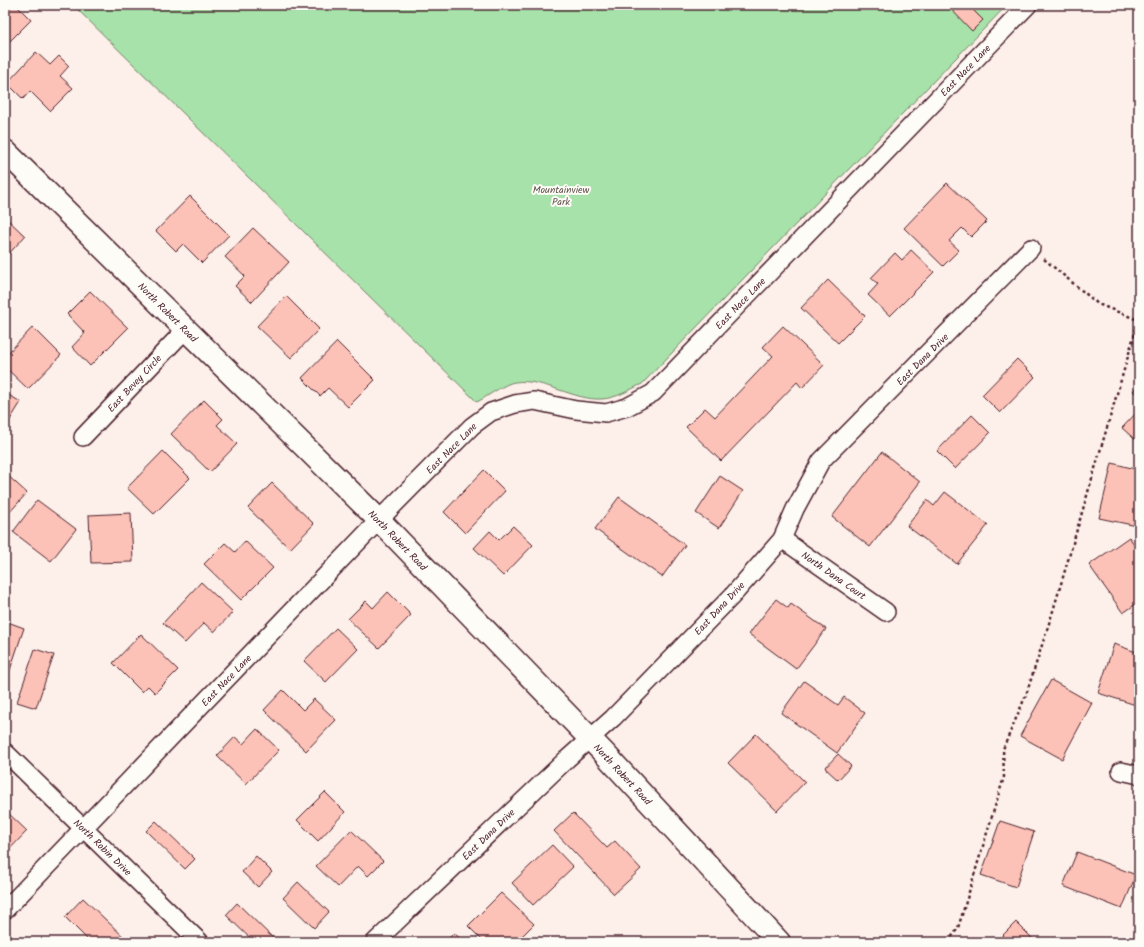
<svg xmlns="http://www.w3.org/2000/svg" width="1144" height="947" viewBox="0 0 1144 947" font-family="Kalam,sans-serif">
<rect width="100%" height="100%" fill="#fdf0ea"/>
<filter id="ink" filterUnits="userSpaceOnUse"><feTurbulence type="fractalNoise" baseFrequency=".025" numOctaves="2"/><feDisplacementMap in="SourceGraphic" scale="8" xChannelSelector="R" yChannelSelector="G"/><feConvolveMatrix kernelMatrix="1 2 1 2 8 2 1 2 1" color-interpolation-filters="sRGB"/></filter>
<g filter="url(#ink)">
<path fill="#a6e2a9" stroke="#78806a" d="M73,5h934l-365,379c-13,6 -25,14 -40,15 -27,2 -59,-21 -87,-17 -10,1 -28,15 -38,20z"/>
<g fill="#fdc2b7" stroke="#4a1f2b">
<path d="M5,5h11l15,15 -26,26z"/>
<path d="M950,5h18l15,15 -11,11 -24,-25z"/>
<path d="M36,52l14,13 9,-9 10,10 -9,10 13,12 -23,23 -20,-20 -7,8 -16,-16z"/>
<path d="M947,183l40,38 -16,16 -9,-9 -13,13 10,9 -16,16 -39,-38z"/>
<path d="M190,196l39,39 -27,28 -19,-19 -7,7 -20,-20z"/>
<path d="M5,217l20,19 -20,22z"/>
<path d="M253,228l36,34 -37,40 -17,-16 10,-10 -20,-19z"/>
<path d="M911,250l23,22 -44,44 -22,-21 10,-11 -7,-6 24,-25 7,7z"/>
<path d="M828,280l37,36 -27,27 -37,-35z"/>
<path d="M90,291l38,37 -38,38 -18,-19 13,-14 -18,-19z"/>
<path d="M286,296l33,33 -28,29 -34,-32z"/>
<path d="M783,326l41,39 -22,23 -5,-6 -76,79 -35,-34 19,-19 10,9 58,-61 -10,-9z"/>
<path d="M33,327l28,28 -33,34 -23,-22v-11z"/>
<path d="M337,342l38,38 -27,27 -20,-19 -8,8 -18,-18z"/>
<path d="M1017,359l18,18 -35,36 -18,-18z"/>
<path d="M1139,384v12l-6,-5z"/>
<path d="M5,393l16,9 -16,26z"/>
<path d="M204,400l19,19 -6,6 20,19 -27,28 -39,-38z"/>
<path d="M1139,410v33l-17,-15z"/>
<path d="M972,415l18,18 -35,36 -18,-18z"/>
<path d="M163,451l27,27 -36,36 -27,-26z"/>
<path d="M882,452l38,30 -50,65 -38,-30z"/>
<path d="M1112,463l27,7v49l-2,7 -38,-8z"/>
<path d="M484,470l21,21 -40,42 -21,-21z"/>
<path d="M5,473l22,20 -19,21 -3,-2z"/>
<path d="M720,476l23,15 -24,37 -23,-15z"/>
<path d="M272,483l42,41 -24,25 -42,-41z"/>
<path d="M945,492l43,33 -31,39 -50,-38 20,-26 7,6z"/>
<path d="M619,497l66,48 -23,32 -67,-48z"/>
<path d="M37,500l39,29 -25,32 -38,-29z"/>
<path d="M131,513l2,49 -42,1 -2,-48z"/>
<path d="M513,526l20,19 -30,31 -29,-28 16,-17 9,9z"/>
<path d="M1129,537l10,14v51l-16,11 -34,-48z"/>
<path d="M245,541l28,27 -32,32 -37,-36 21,-21 10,9z"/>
<path d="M201,582l32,30 -19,20 -10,-9 -19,20 -22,-20z"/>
<path d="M388,592l23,23 -32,33 -31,-29 18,-18 7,7z"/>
<path d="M776,599l12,9 3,-4 35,25 -30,40 -47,-35z"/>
<path d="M5,621l19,7 -19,57z"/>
<path d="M336,628l22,21 -32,33 -22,-21z"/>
<path d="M141,634l37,36 -23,23 -7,-7 -6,6 -29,-29z"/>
<path d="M1114,644l25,9v53l-41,-13z"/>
<path d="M35,649l19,6 -18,53 -19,-6z"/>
<path d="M1051,680l41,23 -30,56 -42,-23z"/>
<path d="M804,681l34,24 6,-8 21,16 -28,40 -56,-40z"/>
<path d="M283,690l20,20 11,-11 22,21 -30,31 -42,-41z"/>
<path d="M257,729l22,21 -33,34 -29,-28 18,-19 8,7z"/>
<path d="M756,734l49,48 -28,29 -49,-48z"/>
<path d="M838,754l13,12 -13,14 -13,-12z"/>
<path d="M325,792l20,20 -27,29 -21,-21z"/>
<path d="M5,810l22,21 -22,23z"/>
<path d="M573,813l34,35 8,-7 26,28 -27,25 -60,-63z"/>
<path d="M156,821l39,38 -10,10 -39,-38z"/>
<path d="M1000,821l34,11 -18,55 -35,-12z"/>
<path d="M351,830l32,31 -15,15 -10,-10 -20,21 -22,-21z"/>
<path d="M552,845l21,22 -40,38 -21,-22z"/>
<path d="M1077,852l59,23 -14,34 -59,-23z"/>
<path d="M256,856l16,16 -14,15 -16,-15z"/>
<path d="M298,882l31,30 -15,16 -31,-30z"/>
<path d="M501,893l33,31 -18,18h-32l-16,-16z"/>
<path d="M83,898l46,44h-39l-25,-25z"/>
<path d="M237,903l40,39h-23l-28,-27z"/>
<path d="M1016,922l20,20h-35l-3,-2z"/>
<path d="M454,933l10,9h-19z"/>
</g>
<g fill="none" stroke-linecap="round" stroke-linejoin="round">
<g stroke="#4a1f2b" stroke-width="20">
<g id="street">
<path d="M83,437l103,-108"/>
<path d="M782,539l104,73"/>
<path d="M5,752l195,190"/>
<path d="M1121,771l18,4"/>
<path d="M5,910l374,-390 93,-94 19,-14 24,-8 19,-3 42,9 30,3 21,-6 26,-14 375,-388"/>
<path d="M375,942l192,-183 46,-41 120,-123 49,-56 13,-30 26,-48 210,-213"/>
</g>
</g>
<g stroke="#4a1f2b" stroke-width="25">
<path id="secondary" d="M5,151l374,369 226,234 174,188"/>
</g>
<g stroke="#4a1f2b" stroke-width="2.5" stroke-dasharray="3 3" stroke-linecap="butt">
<path d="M1044,259l54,45 40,16"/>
<path d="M948,942l10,-14 46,-151 -1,-28 23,-54 27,-84 86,-292"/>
</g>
<use href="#street" stroke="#fdfcf7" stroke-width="17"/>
<use href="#secondary" stroke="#fdfcf7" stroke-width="22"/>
</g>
</g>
<g text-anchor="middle" stroke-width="4" stroke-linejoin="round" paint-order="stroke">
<g font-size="10" fill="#4a1f2b" stroke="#fdfcf7">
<text transform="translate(965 70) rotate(-46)" y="4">East Nace Lane</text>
<text transform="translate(740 303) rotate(-46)" y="4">East Nace Lane</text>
<text transform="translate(168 312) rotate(45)" y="4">North Robert Road</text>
<text transform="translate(922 359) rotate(-45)" y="4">East Dana Drive</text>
<text transform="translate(134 383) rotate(-47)" y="4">East Bevey Circle</text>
<text transform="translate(451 448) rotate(-45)" y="4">East Nace Lane</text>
<text transform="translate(398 540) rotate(46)" y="4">North Robert Road</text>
<text transform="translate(834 575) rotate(35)" y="4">North Dana Court</text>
<text transform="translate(719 608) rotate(-47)" y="4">East Dana Drive</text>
<text transform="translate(226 680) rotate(-46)" y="4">East Nace Lane</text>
<text transform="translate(623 774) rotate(47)" y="4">North Robert Road</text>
<text transform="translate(488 834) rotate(-44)" y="4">East Dana Drive</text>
<text transform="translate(103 847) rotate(44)" y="4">North Robin Drive</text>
</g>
<g font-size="10" fill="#61504a" stroke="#fdfcf7">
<text x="561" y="193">Mountainview<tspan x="561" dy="12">Park</tspan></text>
</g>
</g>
<rect width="1144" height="947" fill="none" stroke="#fdfcf7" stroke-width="20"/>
<rect x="10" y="10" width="1124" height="927" fill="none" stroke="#4a1f2b" stroke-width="1.5" filter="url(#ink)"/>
</svg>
